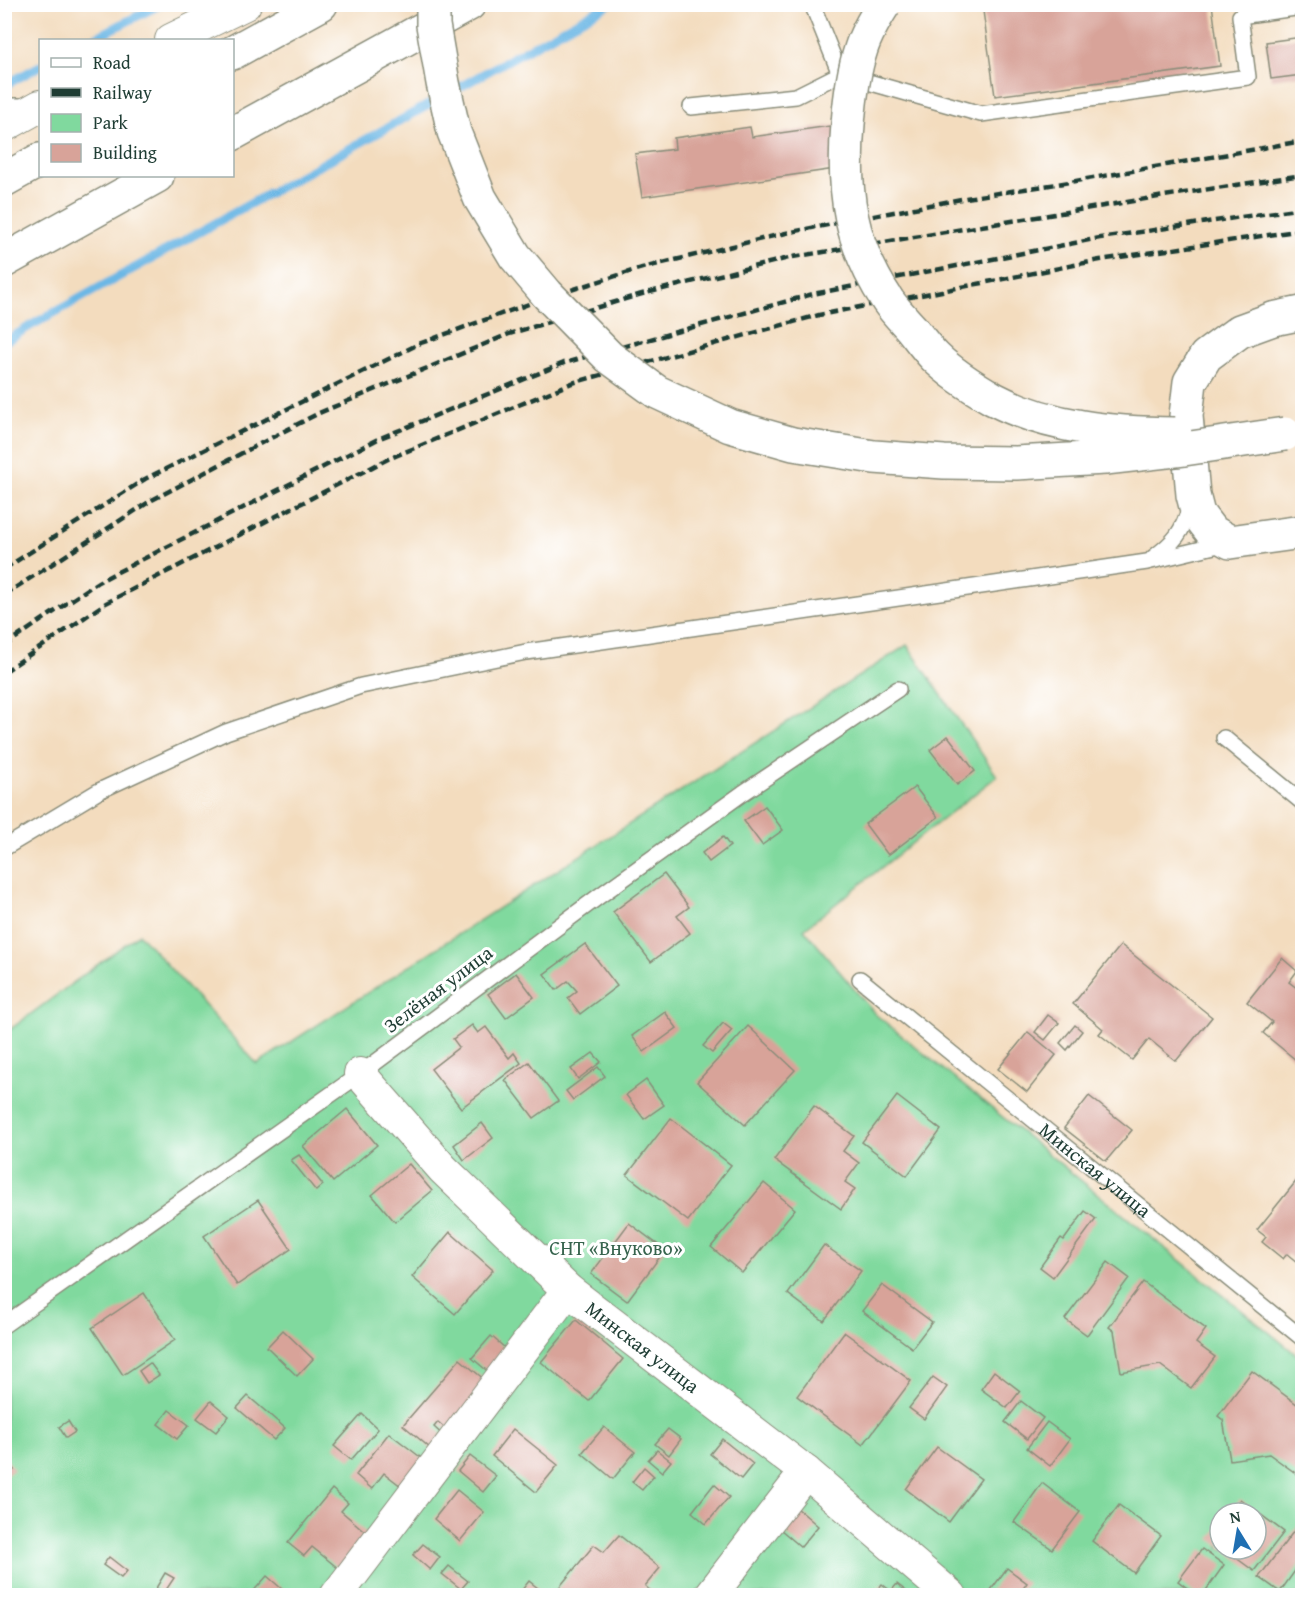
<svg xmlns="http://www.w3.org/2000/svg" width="1307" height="1600" viewBox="0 0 1307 1600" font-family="'Gentium Book Plus',serif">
<rect width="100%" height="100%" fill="#fff"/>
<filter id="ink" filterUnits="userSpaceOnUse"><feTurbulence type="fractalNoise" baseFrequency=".0167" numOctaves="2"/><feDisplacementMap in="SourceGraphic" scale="12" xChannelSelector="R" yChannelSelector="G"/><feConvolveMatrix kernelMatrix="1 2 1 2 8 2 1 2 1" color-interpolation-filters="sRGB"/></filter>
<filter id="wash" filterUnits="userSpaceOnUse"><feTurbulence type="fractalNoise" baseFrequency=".008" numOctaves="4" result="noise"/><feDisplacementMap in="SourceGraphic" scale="24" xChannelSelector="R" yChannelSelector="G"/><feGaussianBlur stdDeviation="1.35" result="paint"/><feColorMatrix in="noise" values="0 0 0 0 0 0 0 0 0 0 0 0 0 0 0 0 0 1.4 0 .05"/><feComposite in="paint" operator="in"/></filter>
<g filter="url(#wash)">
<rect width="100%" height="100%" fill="#f3dcbe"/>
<path fill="#80d99e" stroke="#508b69" stroke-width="1.5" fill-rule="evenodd" d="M907,645l90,131 -193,153 71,85 427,345v236h-1297l-1,-561 135,-100 118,130zM1220,1513h36v36h-36z"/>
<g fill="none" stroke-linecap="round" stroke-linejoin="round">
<g stroke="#6cb7e5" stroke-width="9">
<path d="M91,40l70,-36"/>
<path d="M7,84l33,-18"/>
<path d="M451,92l158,-88"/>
<path d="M4,342l28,-17 407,-226"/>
</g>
</g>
<g id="blocks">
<g fill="#d8a399">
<path d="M1028,4h184l8,62 -225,30 -12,-85z"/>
<path d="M1302,37v38l-31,4 -5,-37z"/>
<path d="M837,125l5,43 -200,29 -7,-43 40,-5 -1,-11 76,-11 2,10z"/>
<path d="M948,736l27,35 -18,14 -27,-35z"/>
<path d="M915,787l23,30 -50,38 -23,-31z"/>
<path d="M765,806l18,24 -21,15 -18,-24z"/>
<path d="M723,837l7,9 -21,16 -7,-9z"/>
<path d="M664,874l25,33 -12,9 13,17 -39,29 -38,-50z"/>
<path d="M585,944l32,42 -37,28 -12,-16 9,-7 -9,-10 -12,9 -12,-16z"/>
<path d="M1121,945l91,72 -36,44 -27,-22 -17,21 -33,-26 4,-5 -30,-25z"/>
<path d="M1282,958l15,13 -8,11 13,10v73l-39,-32 9,-11 -25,-20z"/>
<path d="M516,973l18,24 -28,21 -18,-24z"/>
<path d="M665,1012l12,16 -33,24 -12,-16z"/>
<path d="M1048,1015l11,8 -14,17 -10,-8z"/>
<path d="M723,1023l9,7 -20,23 -9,-7z"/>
<path d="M472,1025l6,8 8,-6 23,31 5,-5 7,10 -60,45 -30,-39 28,-22 -6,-8z"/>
<path d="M1075,1025l7,6 -15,19 -7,-7z"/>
<path d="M748,1026l47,44 -50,55 -48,-43z"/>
<path d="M1028,1032l28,23 -29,37 -29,-23z"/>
<path d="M593,1053l8,9 -23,17 -7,-10z"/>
<path d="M529,1062l29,39 -24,17 -29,-38z"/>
<path d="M598,1067l7,9 -32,24 -7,-9z"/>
<path d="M646,1080l18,25 -20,14 -18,-24z"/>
<path d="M897,1096l44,34 -34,46 -45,-34z"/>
<path d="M1089,1096l43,34 -26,31 -42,-33z"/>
<path d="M814,1106l40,30 -11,15 16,12 -14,19 10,7 -14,20 -67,-49z"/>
<path d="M347,1109l30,36 -44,37 -30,-36z"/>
<path d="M671,1118l60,47 -43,56 -61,-46z"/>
<path d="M482,1123l11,15 -29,22 -10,-15z"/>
<path d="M299,1155l24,30 -7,6 -25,-31z"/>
<path d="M409,1164l23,27 -37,31 -23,-27z"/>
<path d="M1302,1174v92l-15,-12 -4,5 -21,-17 4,-5 -9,-7z"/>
<path d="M764,1183l31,26 -53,64 -31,-26z"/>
<path d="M258,1200l33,49 -54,36 -33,-49z"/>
<path d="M1085,1211l11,8 -43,58 -13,-10 21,-29 3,2z"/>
<path d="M629,1223l36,27 -38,51 -36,-27z"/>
<path d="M450,1232l43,38 -38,44 -43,-37z"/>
<path d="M824,1245l37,26 -37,50 -36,-27z"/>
<path d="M1108,1262l21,16 -42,57 -22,-16z"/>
<path d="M1143,1282l63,47 -10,14 19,14 -24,31 -31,-23 -39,7 -7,-41 -5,-4z"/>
<path d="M882,1285l50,37 -20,26 -50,-37z"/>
<path d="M144,1293l31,47 -52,35 -31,-47z"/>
<path d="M576,1320l47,39 -34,42 -48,-39z"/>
<path d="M283,1330l30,29 -16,17 -30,-29z"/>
<path d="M844,1332l67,49 -48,64 -66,-49z"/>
<path d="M491,1336l20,17 -19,22 -20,-17z"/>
<path d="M460,1359l32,27 -41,47 -13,-11 -4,5 15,14 -12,13 -34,-29z"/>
<path d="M150,1363l9,12 -12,8 -8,-12z"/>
<path d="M994,1371l26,20 -13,17 -26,-19z"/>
<path d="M1252,1371l50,37v67l-1,2 -32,-23 -39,6 -7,-40 -5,-4z"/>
<path d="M933,1377l14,10 -23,32 -15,-11z"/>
<path d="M248,1396l37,32 -11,12 -37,-32z"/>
<path d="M211,1401l18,15 -13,16 -19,-14z"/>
<path d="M1021,1401l22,17 -16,21 -22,-17z"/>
<path d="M169,1410l20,15 -12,14 -19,-15z"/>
<path d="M362,1414l16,15 -27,31 -17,-14z"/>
<path d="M68,1421l7,11 -9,6 -7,-11z"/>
<path d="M1047,1422l23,17 -20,27 -23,-18z"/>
<path d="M604,1427l31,25 -22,27 -31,-26z"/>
<path d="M513,1429l45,36 -22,27 -44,-36z"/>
<path d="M668,1429l13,10 -12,16 -14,-11z"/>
<path d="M389,1433l39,30 -22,27 -22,-17 -12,16 -16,-14z"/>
<path d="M722,1439l31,25 -12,15 -31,-25z"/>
<path d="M937,1447l44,32 -32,43 -43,-33z"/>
<path d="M657,1450l14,11 -9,11 -14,-12z"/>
<path d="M470,1456l26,20 -13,16 -25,-21z"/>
<path d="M6,1458l8,12 -10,6v-17z"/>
<path d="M644,1467l10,9 -12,14 -10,-8z"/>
<path d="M1042,1483l38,29 -28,37 -38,-27z"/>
<path d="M714,1484l15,13 -23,27 -14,-12z"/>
<path d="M332,1489l16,14 -7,8 27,23 -29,35 -27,-22 -8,9 -16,-13z"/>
<path d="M457,1490l27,22 -24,29 -26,-22z"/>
<path d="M1240,1499l44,33 -30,39 -30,-22h32v-36h-26z"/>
<path d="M1119,1505l42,31 -27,37 -42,-32z"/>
<path d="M797,1508l21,18 -17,21 -21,-18z"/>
<path d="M1300,1523l2,2v36l-22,31 -21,-15z"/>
<path d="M1220,1526v20l-10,-7z"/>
<path d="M619,1535l41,33 -15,18 12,10h-105l42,-51 10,7z"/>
<path d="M423,1544l17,13 -10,13 -17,-15z"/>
<path d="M1202,1549l22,16 -22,31h-4l-20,-15z"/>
<path d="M109,1557l18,14 -6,7 -18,-13z"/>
<path d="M449,1566l19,15 -7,8 -19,-15z"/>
<path d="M1007,1568l20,15 -9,13h-28l-2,-2z"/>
<path d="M165,1573l9,5 -10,15 -8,-5z"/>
<path d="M267,1576l23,20h-41z"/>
<path d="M529,1581l10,8 -5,7h-17z"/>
<path d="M882,1584l9,7 6,-7 13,10 -2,2h-36z"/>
</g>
</g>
</g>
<g filter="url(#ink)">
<use href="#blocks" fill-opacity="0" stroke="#898c79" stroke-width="1.5"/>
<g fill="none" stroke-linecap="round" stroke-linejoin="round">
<g stroke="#898c79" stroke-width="18">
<g id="lane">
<path d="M812,4l28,70 141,40 267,-37 -8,-61 62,-9"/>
<path d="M4,106h25"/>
<path d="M691,107l105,-11 44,-22"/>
<path d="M1153,558c21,-16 30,-25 37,-52"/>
<path d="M1224,738l78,64"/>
<path d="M4,848l95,-57 127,-59 135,-46 165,-34 621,-90 80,-19"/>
<path id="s1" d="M860,979l442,359"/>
<path d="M4,1325l356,-251 238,-177 145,-104 155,-104"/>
</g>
</g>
<g stroke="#898c79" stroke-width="34">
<g id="street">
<path d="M171,40l74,-36"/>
<path d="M4,126l36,-20"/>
<path id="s2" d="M360,1074l83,95 125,121 238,182 145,124"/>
<path d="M336,1596l232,-306"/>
<path d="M710,1596l96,-124"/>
</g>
</g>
<g stroke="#898c79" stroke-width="36">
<path id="secondary" d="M1302,313l-29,6 -33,12 -34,25 -16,26 -4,34 7,79 5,19 13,17 19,11 72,-10"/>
</g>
<g stroke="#898c79" stroke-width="36">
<g id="highway">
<path d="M232,53l89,-49"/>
<path d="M232,134l237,-130"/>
<path d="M4,180l36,-20"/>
<path d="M4,261l153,-85"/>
</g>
</g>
<use href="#lane" stroke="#fff" stroke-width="15"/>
<use href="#street" stroke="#fff" stroke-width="32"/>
<use href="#secondary" stroke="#fff" stroke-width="33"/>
<use href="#highway" stroke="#fff" stroke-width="33"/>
<g stroke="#1f3d34" stroke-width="4.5" stroke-dasharray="9 4.5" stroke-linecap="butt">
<path d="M4,569l141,-90 276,-136 127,-46 94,-29 144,-35 180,-35 104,-16 232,-41"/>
<path d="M4,595l148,-95 167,-87 190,-79 133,-40 151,-37 371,-61 138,-21"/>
<path d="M4,646l94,-64 280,-143 186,-76 249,-69 287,-56 202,-30"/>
<path d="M4,672l102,-69 282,-144 184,-76 247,-68 281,-55 202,-30"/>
</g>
<g stroke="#898c79" stroke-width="36" stroke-linecap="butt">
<g id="secondary-bridge">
<path d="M433,4v21l10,58 11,49 26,66 35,58 32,38 62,63 48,35 73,34 63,18 81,13 70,5 72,1 89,-5 79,-9 101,-15"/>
<path d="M884,4c-9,14 -18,29 -23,45 -8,24 -11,50 -13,75 -6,68 2,120 40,177 7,10 16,19 24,28 7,9 15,20 23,28 17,17 38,30 59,42 55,29 120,34 181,35"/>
</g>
</g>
<use href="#secondary-bridge" stroke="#fff" stroke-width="33"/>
</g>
</g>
<g text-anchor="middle" stroke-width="6" stroke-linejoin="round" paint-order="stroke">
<g font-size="20" fill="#1f3d34" stroke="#fff">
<text transform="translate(438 989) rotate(-37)" y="7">Зелёная улица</text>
<text dy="7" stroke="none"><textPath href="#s1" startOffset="303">Минская улица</textPath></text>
<text dy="7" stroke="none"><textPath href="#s2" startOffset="394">Минская улица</textPath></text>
</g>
<g font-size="20" fill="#37644e" stroke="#fff">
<text x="616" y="1255">СНТ «Внуково»</text>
</g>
</g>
<rect width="1307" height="1600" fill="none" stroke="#fff" stroke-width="24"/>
<rect x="39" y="39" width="195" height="138" fill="#ffffff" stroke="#a5b1ae" stroke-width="1.5"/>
<rect x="51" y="58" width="30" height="9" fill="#ffffff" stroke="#a5b1ae" stroke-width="1.5"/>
<text x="93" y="69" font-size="18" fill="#1f3d34">Road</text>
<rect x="51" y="88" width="30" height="9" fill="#1f3d34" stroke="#a5b1ae" stroke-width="1.5"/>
<text x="93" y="99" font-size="18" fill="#1f3d34">Railway</text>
<rect x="51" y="114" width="30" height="18" fill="#80d99e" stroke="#a5b1ae" stroke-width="1.5"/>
<text x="93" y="129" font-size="18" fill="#1f3d34">Park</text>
<rect x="51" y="144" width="30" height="18" fill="#d8a399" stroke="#a5b1ae" stroke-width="1.5"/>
<text x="93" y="159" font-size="18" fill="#1f3d34">Building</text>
<g transform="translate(1238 1531) rotate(349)"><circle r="28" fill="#ffffff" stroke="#a5b1ae" stroke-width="1.5"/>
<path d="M0-4.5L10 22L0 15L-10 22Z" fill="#1f6fb2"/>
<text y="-9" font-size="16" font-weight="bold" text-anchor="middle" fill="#1f3d34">N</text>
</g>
</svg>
